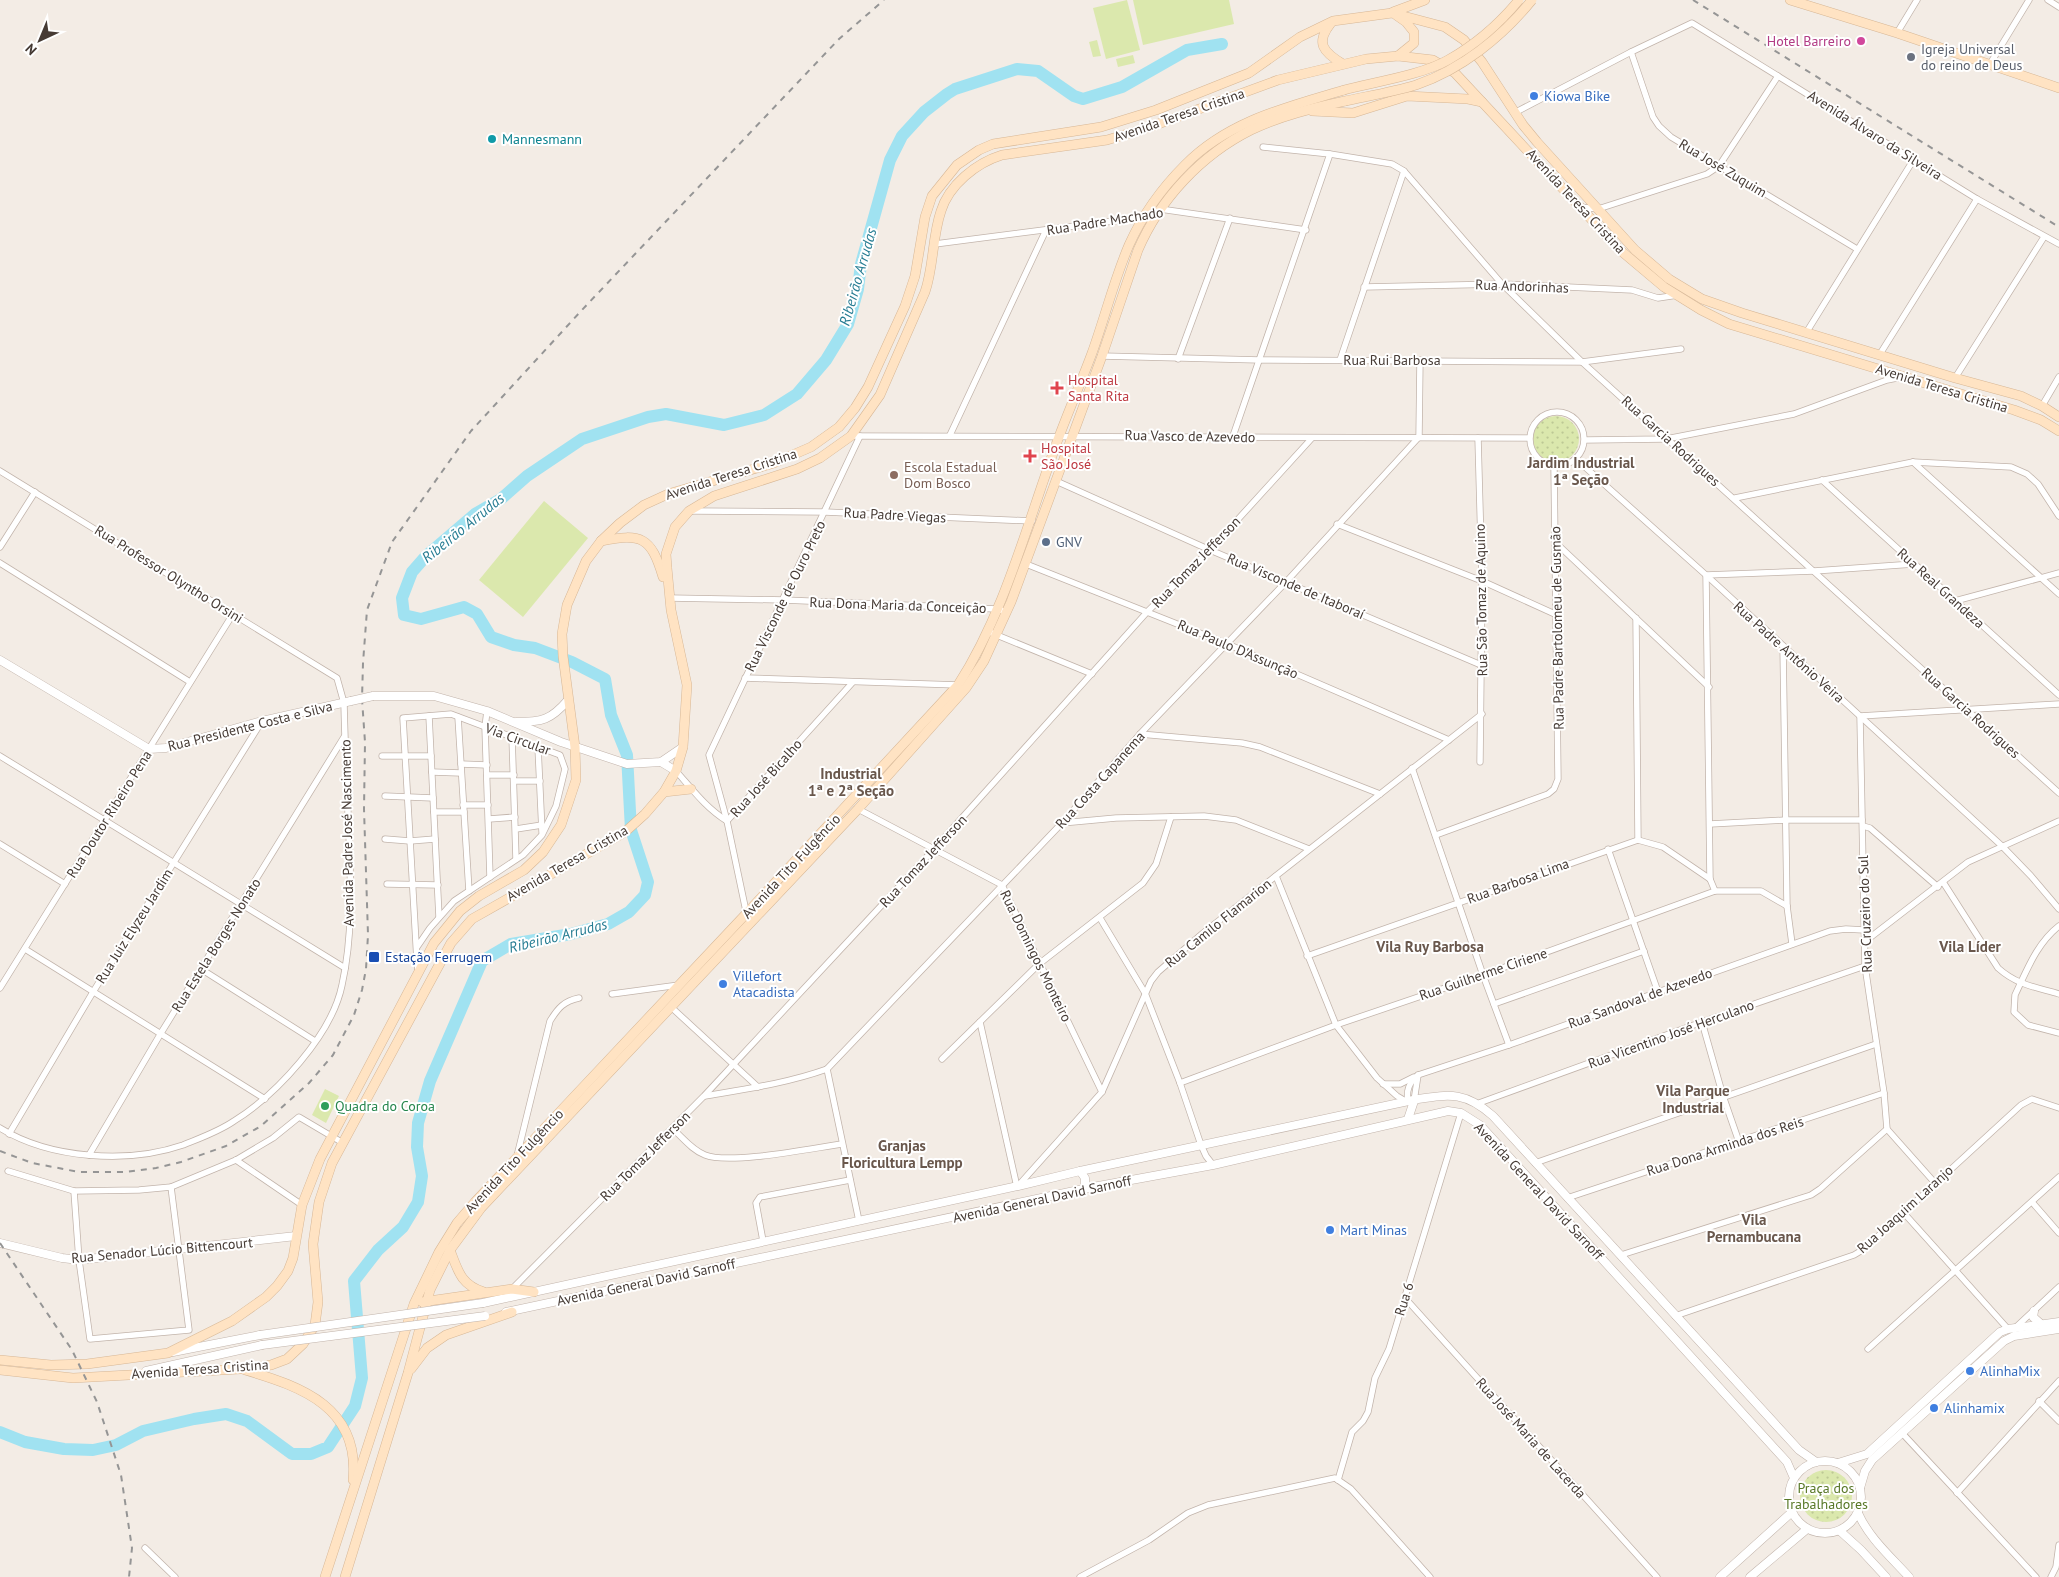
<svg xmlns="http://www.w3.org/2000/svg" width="2059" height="1577" viewBox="0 0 2059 1577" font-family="'PT Sans',sans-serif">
<defs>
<pattern id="park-dots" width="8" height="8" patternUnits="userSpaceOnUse" patternTransform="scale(1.25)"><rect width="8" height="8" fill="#dbe8ad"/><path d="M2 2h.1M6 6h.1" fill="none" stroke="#bdc895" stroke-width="1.8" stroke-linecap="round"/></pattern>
</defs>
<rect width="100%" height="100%" fill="#f3ece5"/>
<g fill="url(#park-dots)">
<circle cx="1556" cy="439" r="23"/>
<circle cx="1826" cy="1496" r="26"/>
</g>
<g fill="#dbe8ad">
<path d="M1127,0l13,50 -34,9 -13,-51z"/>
<path d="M1133,0h96l5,24 -91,21z"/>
<path d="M1097,40l4,16 -8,1 -4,-15z"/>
<path d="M1133,55l2,8 -17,4 -2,-8z"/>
<path d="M544,501l44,37 -65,79 -44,-37z"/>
<path d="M325,1089l14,7 -13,27 -14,-8z"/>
</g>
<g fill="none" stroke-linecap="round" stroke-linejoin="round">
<path stroke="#a0e2f1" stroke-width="12" d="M0,1432l25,10 39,7 29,1 23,-5 27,-14 51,-12 32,-5 21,7 45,33h19l17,-7 27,-41 7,-28 -8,-97 24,-31 25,-23 15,-25 4,-26 -5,-29 1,-24 12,-42 52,-120 29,-17 60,-10 37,-10 21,-12 16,-17 3,-13 -17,-52 -4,-75 -16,-40 -6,-36 -33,-17 -37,-14 -21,-3 -23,-8 -14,-23 -13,-7 -43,12 -17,-4 -2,-17 10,-26 14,-16 49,-42 26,-15 26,-23 55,-37 66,-22 18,-3 58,11 40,-10 33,-21 29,-34 22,-36 10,-35 3,-25 29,-104 12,-24 22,-24 23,-18 8,-5 62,-20 21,2 36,25 9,3 39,-12 65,-37 35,-6"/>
<g stroke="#c2b4ab" stroke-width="7">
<g id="minor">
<path d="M2048,0l11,7"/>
<path d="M1897,33l20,-33"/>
<path d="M1631,52l22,65 6,9 12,11 186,112"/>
<path d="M1990,64l39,-64"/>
<path d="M1516,112l115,-60 61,-29 285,176 82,45"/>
<path d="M1263,147l67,7 62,10 12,7 98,113 80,78 477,431"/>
<path d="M1580,207l18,2 109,-35 12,-8 59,-90"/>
<path d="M935,244l210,-27 15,-8 146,21"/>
<path d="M1364,287l138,-3 130,6 26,8 20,-3"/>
<path d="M1806,333l108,-174"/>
<path d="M1880,354l97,-155"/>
<path d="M1102,356l158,4 322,2 99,-13"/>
<path d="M1178,359l52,-141"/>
<path d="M1340,360l64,-189"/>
<path d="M1955,378l89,-141"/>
<path d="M2042,406l17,-29"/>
<circle cx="1557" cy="439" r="27"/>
<path d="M950,435l96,-205"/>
<path d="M851,436l678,2"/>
<path d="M1233,436l97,-282"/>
<path d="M1478,438l4,143 -2,181"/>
<path d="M1585,440l81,-1 128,-25 93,-34 15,-3"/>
<path d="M1576,459l130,116 296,271 29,30 28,33"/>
<path d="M1913,462l146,132"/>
<path d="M0,471l337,207 7,25c1,44 3,88 5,132 2,50 4,101 -7,150 -10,50 -66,110 -108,136 -16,11 -34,17 -51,24 -55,19 -133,14 -183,-17"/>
<path d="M1822,480l237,215"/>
<path d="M1056,481l154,69 271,115"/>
<path d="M1735,498l178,-36 98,5 16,7 11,10 21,32"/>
<path d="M691,511l134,1 207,9"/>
<path d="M1337,524l145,57 75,34"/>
<path d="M1556,543l153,144"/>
<path d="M0,547l35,-55"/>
<path d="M0,563l190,119"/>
<path d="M1026,564l199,79 224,97"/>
<path d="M669,598l115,2 213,9 10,3"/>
<path d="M1955,601l104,-28"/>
<path d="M1636,618l2,222"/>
<path d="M987,631l105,43"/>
<path d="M1783,646l4,260 5,38"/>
<path d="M745,678l213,7"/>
<path d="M487,711l-2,16 5,150"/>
<path d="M429,716l10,201"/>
<path d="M458,717l11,174"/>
<path d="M1140,734l102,9 18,4 120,47"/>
<path d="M512,737l4,122"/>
<path d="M538,747l4,85"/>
<path d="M0,756l345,212"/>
<path d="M382,756h49"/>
<path d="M461,764l26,1"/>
<path d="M1412,768l71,207 26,70"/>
<path d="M676,771c16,18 30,37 51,50"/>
<path d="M432,772l29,1"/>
<path d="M487,775h27"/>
<path d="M514,781h26"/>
<path d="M385,796l48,2"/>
<path d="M463,805h25"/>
<path d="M858,809l144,76 100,207"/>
<path d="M434,812h30"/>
<path d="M489,819l26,-2"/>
<path d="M727,821l126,-139"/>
<path d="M1062,823l54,-5 88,-2 32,4 73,29"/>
<path d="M1710,824l76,-4h76"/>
<path d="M1863,826l7,2 68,59"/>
<path d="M516,829l26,-4"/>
<path d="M1436,835l112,-41 6,-5 4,-10 -4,-312"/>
<path d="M385,839l25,2 25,-2"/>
<path d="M0,844l65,40"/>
<path d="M1608,849l50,143"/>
<path d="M1276,876l60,149 41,53 20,18 10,6"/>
<path d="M1710,879l-4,-304 108,-4 100,-7"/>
<path d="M1943,882l55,86c19,17 37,19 61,26"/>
<path d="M387,884l51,1"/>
<path d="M747,916l-20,-95 -18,-66 151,-319"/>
<path d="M1100,918l45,75 35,90 21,62 5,11 7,9"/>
<path d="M2059,926c-22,17 -32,44 -44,69l-1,17 14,13 31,8"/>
<path d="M1863,943l105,-81 91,-41"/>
<path d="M417,947l13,-19 24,-27 69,-46 19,-20 14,-29 9,-37 -5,-14 -109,-41 -48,4 14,243 1,11"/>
<path d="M25,949l240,150"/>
<path d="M1307,956l331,-116 25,7 47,32 5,12"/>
<path d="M201,969l114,72"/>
<path d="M0,988l233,-374"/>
<path d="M612,994l67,-9"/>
<path d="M1494,1004l150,-53"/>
<path d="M671,1007l87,80"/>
<path d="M980,1022l37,165"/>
<path d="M1702,1022l21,74 16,46"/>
<path d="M942,1059l97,-95 104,-81 13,-19 15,-47"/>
<path d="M827,1069l32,152"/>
<path d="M1180,1083l156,-58 147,-50 232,-84h46l26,15"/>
<path d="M1383,1084h17l14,-7"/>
<path d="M705,1096c41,-7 83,-13 122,-27l235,-246 78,-89 146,-152 133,-145 1,-77"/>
<path d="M1414,1101l4,-26"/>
<path d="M1408,1102c-2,-12 1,-19 10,-27l91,-30 321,-114 16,-2 18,1"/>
<path d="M1479,1103l223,-81 163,-56"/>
<path d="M673,1129c10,9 19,21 32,26 25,10 108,-7 137,-11"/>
<path d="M9,1134l84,-142 169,-271"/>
<path d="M89,1155l72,-122 183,-296"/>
<path d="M517,1156l33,-135c8,-13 14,-20 29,-23"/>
<path d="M236,1160l66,45"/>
<path d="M1535,1163l341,-119"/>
<path d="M8,1171l66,20 65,-1 32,-3 65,-27 37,-22 26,-21 44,26"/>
<path d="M1935,1183l-48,-54 -3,-36 -19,-127 -5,-250 199,-12"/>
<path d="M1018,1186l84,-94 49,-111 7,-9 44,-38 280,-220"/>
<path d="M74,1191l5,69 11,79 99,-9 -18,-143"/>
<path d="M1567,1198l317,-105"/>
<path d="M2032,1202l27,31"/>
<path d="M1903,1212l105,117"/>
<path d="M763,1241l-7,-38 4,-6 90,-17"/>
<path d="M1621,1255l190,-60 9,-6 67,-60"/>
<path d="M512,1289l192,-193 230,-247 214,-238 62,-61 102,-112"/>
<path d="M1405,1298l252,279"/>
<path d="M1675,1316l179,-61 10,-6 157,-144 11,-6 27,9"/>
<path d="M2015,1328l44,-41"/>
<path d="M1868,1349l191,-172"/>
<path d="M2039,1401l20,20"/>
<path d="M1902,1433l134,144"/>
<path d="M1338,1480l14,-48 11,-11 5,-9 7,-34 14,-29 72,-236"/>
<path d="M1338,1480l13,9 79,88"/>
<path d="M1957,1493l102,-112"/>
<path d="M145,1548l30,29"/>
<path d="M1080,1577l69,-37 39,-27 20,-8 127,-27 3,2"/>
<path d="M2051,1577l5,-10 3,-22"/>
</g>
</g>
<g stroke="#c2b4ab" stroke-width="9">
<g id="tertiary">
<path d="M0,660l149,89 17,-1 96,-27 89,-20"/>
<path d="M373,696h61l53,15 74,31 66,22 34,-2 22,-15"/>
<path d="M516,722c26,0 35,-2 52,-22"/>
<path d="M661,762l15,9"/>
<path d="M1408,1119l6,-18"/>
<path d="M1080,1171l5,7v11"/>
<path d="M0,1243l62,15 17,2 217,-24"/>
<path d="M483,1303l535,-117 62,-15 338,-72c33,-5 48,-7 75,17l306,334 17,12"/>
<path d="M2034,1311l-1,6 8,7"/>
<path d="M506,1312l587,-125 120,-22 235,-54 13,2 19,12 307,337 7,16"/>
<path d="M173,1352l87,-17"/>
<path d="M146,1371l116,-26"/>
<circle cx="1825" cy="1497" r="36"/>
<path d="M1838,1463l29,-9 133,-122 8,-3 51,-7"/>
<path d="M1860,1488l5,-17 7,-11 132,-119 10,-5 45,-7"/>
<path d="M1858,1513c11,25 33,44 51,64"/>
<path d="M1840,1531l21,19 25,27"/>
<path d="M1720,1577l72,-65"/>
<path d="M1750,1577l57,-48"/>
</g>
</g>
<g stroke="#d7b796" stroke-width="10">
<g id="secondary">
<path d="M1790,0l107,33 162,55"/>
<path d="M1393,12l32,-12"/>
<path d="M1396,15l10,7 8,10v11l-16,13"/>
<path d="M1331,23c-16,20 -8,29 12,41"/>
<path d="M1312,111l41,2 54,-17 61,3 14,3"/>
<path d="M601,541c41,-8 50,-4 62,36"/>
<path d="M664,792l27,-3"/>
<path d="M450,1250c8,21 11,35 34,42"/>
<path d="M422,1302l90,-13 22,3"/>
<path d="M0,1360l51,5 36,-1 81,-11 64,-32 34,-24 11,-11 11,-15 5,-13 9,-53 18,-46 114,-216 26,-32 19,-15 45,-26 19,-18 18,-27 15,-45 -1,-33 -12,-91 -1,-22 5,-29 19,-44 15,-20 19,-18 24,-18 24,-11 106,-31 37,-16 28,-20 16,-19 13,-21 37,-81 10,-30 10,-59 7,-21 25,-31 22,-15 14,-6 108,-17 55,-17 93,-37 51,-36 33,-16 59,-8 53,14 19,13 18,22 41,63 14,17 98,108 34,29 33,20 40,14 213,65 66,18 21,10 17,11"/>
<path d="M411,1369l16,-21 19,-13 66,-23"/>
<path d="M0,1370l73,8 167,-9 31,-4 16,-6 16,-15 12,-19 3,-23 -5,-58 6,-42 13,-39 119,-220 21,-24 153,-87 20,-18 19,-22 12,-21 7,-24 4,-62 -16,-75 -4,-42 -1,-14 9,-27 14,-16 25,-15 83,-27 23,-11 31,-22 29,-41 45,-103c9,-26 7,-55 16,-81 8,-26 35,-48 61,-56l105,-15 43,-13 128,-47 88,-21 32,-3 35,4 22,13 165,177 44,37 37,23 28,14 285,86 27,10 18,11"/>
<path d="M245,1370c58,17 115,38 108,110"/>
<path d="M325,1577l89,-273 25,-52 18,-29 18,-21 270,-287 213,-230c44,-68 66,-150 93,-226 12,-36 28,-71 41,-106 13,-36 22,-73 37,-108 13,-29 34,-58 56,-80 43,-44 102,-58 159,-75"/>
<path d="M345,1577l63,-204 22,-83 20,-40 31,-42 377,-399 108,-121 18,-27 27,-59 91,-246 36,-106c22,-51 63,-95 113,-120 29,-14 62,-22 94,-29"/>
</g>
</g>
<use href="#minor" stroke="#fff" stroke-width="5.5"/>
<use href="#tertiary" stroke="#fff" stroke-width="8"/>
<use href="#secondary" stroke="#ffe3c3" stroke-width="9"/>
<g stroke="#959595" stroke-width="2" stroke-dasharray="6 6" stroke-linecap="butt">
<path d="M1693,0l366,227"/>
<path d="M0,1151l32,12 47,9h47l30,-4 25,-6 45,-16 35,-20 48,-43 24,-28 21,-40 8,-25 4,-21 2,-34 -4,-126 1,-67 -3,-43 1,-36 4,-53 25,-68 79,-111 110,-120 258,-272 45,-39"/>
<path d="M0,1243l72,107 25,52 24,73 11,73 -3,29"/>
</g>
<g stroke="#c2b4ab" stroke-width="9" stroke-linecap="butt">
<g id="tertiary-bridge">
<path d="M351,701l22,-5"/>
<path d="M260,1335l223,-32"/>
<path d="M262,1345l223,-29"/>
</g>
</g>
<g stroke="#d7b796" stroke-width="10" stroke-linecap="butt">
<g id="secondary-bridge">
<path d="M1344,90c30,-8 78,-15 104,-30 27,-15 52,-37 71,-60"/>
<path d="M1345,101c23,-5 48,-9 71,-16 46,-16 86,-48 116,-85"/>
</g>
</g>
<use href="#tertiary-bridge" stroke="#fff" stroke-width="8"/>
<use href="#secondary-bridge" stroke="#ffe3c3" stroke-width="9"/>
</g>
<circle fill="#d1479c" stroke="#fff" stroke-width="2" cx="1861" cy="41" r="5"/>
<circle fill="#6b7280" stroke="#fff" stroke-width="2" cx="1911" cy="57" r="5"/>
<g fill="#3f7fe0" stroke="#fff" stroke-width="2">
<circle cx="1534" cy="96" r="5"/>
<circle cx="723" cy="984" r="5"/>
<circle cx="1330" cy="1230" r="5"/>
<circle cx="1970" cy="1371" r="5"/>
<circle cx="1934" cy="1408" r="5"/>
</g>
<circle fill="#0f9aa8" stroke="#fff" stroke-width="2" cx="492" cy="139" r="5"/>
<g fill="#e0444e" stroke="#fff" stroke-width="2">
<path d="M1054.5 380.5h5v5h5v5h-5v5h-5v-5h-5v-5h5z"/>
<path d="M1027.5 448.5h5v5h5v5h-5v5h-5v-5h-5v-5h5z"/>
</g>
<circle fill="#8d6e63" stroke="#fff" stroke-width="2" cx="894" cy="475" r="5"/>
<circle fill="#5c6f8a" stroke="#fff" stroke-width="2" cx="1046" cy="542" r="5"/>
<rect fill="#1a4fb4" stroke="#fff" stroke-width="2" x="368" y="951" width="12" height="12" rx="2.5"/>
<circle fill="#2e9e5b" stroke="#fff" stroke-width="2" cx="325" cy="1106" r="5"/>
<g text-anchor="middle" stroke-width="4" stroke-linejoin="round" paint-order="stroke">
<g font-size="14" fill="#b23c85" stroke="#fff" text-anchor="end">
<text x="1851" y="46">Hotel Barreiro</text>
</g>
<g font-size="14" fill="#5b616d" stroke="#fff" text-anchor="start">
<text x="1921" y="54">Igreja Universal<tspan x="1921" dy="16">do reino de Deus</tspan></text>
</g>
<g font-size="14" fill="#366cbe" stroke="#fff" text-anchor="start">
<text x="1544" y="101">Kiowa Bike</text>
<text x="733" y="981">Villefort<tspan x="733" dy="16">Atacadista</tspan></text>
<text x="1340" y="1235">Mart Minas</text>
<text x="1980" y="1376">AlinhaMix</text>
<text x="1944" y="1413">Alinhamix</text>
</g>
<g font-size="14" fill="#463b35" stroke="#fff">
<text transform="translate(1179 115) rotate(-19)" y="5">Avenida Teresa Cristina</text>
<text transform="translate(1875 135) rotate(32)" y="5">Avenida Álvaro da Silveira</text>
<text transform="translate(1723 168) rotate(31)" y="5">Rua José Zuquim</text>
<text transform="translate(1576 201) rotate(47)" y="5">Avenida Teresa Cristina</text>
<text transform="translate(1105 221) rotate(-9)" y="5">Rua Padre Machado</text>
<text transform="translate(1522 286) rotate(2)" y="5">Rua Andorinhas</text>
<text x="1392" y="365">Rua Rui Barbosa</text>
<text transform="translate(1942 388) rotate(17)" y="5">Avenida Teresa Cristina</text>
<text transform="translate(1190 436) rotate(1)" y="5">Rua Vasco de Azevedo</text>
<text transform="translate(1671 441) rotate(42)" y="5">Rua Garcia Rodrigues</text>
<text transform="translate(731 474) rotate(-18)" y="5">Avenida Teresa Cristina</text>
<text transform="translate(895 515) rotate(3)" y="5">Rua Padre Viegas</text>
<text transform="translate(1196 562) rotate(-46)" y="5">Rua Tomaz Jefferson</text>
<text transform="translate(169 574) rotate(32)" y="5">Rua Professor Olyntho Orsini</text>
<text transform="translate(1296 586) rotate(23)" y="5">Rua Visconde de Itaboraí</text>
<text transform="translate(1941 588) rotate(42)" y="5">Rua Real Grandeza</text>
<text transform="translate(785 596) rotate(-64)" y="5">Rua Visconde de Ouro Preto</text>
<text transform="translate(1481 600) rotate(-91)" y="5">Rua São Tomaz de Aquino</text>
<text transform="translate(898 605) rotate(2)" y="5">Rua Dona Maria da Conceição</text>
<text transform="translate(1557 628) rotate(-91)" y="5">Rua Padre Bartolomeu de Gusmão</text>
<text transform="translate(1238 649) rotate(23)" y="5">Rua Paulo D'Assunção</text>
<text transform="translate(1789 652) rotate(42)" y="5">Rua Padre Antônio Veira</text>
<text transform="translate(1971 713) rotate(42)" y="5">Rua Garcia Rodrigues</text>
<text transform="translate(250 726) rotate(-14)" y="5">Rua Presidente Costa e Silva</text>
<text transform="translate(518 739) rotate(20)" y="5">Via Circular</text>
<text transform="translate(766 778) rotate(-48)" y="5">Rua José Bicalho</text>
<text transform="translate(1100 780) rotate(-48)" y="5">Rua Costa Capanema</text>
<text transform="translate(109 814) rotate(-58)" y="5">Rua Doutor Ribeiro Pena</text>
<text transform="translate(347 833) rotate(-91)" y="5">Avenida Padre José Nascimento</text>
<text transform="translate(923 861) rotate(-47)" y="5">Rua Tomaz Jefferson</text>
<text transform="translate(567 863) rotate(-30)" y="5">Avenida Teresa Cristina</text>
<text transform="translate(791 866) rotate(-47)" y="5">Avenida Tito Fulgêncio</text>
<text transform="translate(1518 881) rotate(-20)" y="5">Rua Barbosa Lima</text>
<text transform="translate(1865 914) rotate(-92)" y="5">Rua Cruzeiro do Sul</text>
<text transform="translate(1218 923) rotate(-39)" y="5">Rua Camilo Flamarion</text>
<text transform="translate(134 926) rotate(-58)" y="5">Rua Juiz Elyzeu Jardim</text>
<text transform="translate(216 945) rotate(-58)" y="5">Rua Estela Borges Nonato</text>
<text transform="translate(1036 956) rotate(64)" y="5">Rua Domingos Monteiro</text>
<text transform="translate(1483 974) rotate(-19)" y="5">Rua Guilherme Ciriene</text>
<text transform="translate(1640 998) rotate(-20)" y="5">Rua Sandoval de Azevedo</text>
<text transform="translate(1671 1034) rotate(-20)" y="5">Rua Vicentino José Herculano</text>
<text transform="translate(1725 1146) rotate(-18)" y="5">Rua Dona Arminda dos Reis</text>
<text transform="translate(645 1156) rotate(-45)" y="5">Rua Tomaz Jefferson</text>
<text transform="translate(514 1161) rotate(-47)" y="5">Avenida Tito Fulgêncio</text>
<text transform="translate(1539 1191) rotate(47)" y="5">Avenida General David Sarnoff</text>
<text transform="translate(1042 1199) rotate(-12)" y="5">Avenida General David Sarnoff</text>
<text transform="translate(1905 1209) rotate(-42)" y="5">Rua Joaquim Laranjo</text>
<text transform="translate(162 1250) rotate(-5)" y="5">Rua Senador Lúcio Bittencourt</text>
<text transform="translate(646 1282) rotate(-12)" y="5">Avenida General David Sarnoff</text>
<text transform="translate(1404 1299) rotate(-73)" y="5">Rua 6</text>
<text transform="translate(200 1369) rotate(-4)" y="5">Avenida Teresa Cristina</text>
<text transform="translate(1531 1438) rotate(48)" y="5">Rua José Maria de Lacerda</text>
</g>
<g font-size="14" fill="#0d838f" stroke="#fff" text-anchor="start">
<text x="502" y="144">Mannesmann</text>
</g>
<g font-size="14" fill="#be3a42" stroke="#fff" text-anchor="start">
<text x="1068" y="385">Hospital<tspan x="1068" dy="16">Santa Rita</tspan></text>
<text x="1041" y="453">Hospital<tspan x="1041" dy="16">São José</tspan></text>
</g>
<g font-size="14" fill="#785e54" stroke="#fff" text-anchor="start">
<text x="904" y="472">Escola Estadual<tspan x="904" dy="16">Dom Bosco</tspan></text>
</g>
<g font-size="14" fill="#4e5e75" stroke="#fff" text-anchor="start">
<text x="1056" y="547">GNV</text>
</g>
<g font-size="14" fill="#164399" stroke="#fff" text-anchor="start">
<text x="385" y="962">Estação Ferrugem</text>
</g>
<g font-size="14" fill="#27864d" stroke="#fff" text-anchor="start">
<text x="335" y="1111">Quadra do Coroa</text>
</g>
<g font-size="14" fill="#587827" stroke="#fff">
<text x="1826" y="1493">Praça dos<tspan x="1826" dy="16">Trabalhadores</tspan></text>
</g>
<g font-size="15" font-style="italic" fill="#277d93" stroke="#fff">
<text transform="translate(858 277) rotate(-74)" y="5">Ribeirão Arrudas</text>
<text transform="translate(463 528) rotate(-39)" y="5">Ribeirão Arrudas</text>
<text transform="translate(558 936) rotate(-14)" y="5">Ribeirão Arrudas</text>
</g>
<g font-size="15" font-weight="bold" fill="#69574c" stroke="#fff">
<text x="1581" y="468">Jardim Industrial<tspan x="1581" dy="17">1ª Seção</tspan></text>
<text x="851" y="779">Industrial<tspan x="851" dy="17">1ª e 2ª Seção</tspan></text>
<text x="1430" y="952">Vila Ruy Barbosa</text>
<text x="1970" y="952">Vila Líder</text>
<text x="1693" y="1096">Vila Parque<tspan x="1693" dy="17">Industrial</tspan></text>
<text x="902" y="1151">Granjas<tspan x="902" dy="17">Floricultura Lempp</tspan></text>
<text x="1754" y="1225">Vila<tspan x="1754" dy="17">Pernambucana</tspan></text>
</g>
</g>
<g transform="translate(40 40) rotate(224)" stroke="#ffffff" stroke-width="4" paint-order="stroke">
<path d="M0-4L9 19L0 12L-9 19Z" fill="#463b35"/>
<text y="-8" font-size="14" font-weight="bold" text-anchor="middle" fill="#463b35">N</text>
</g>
</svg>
